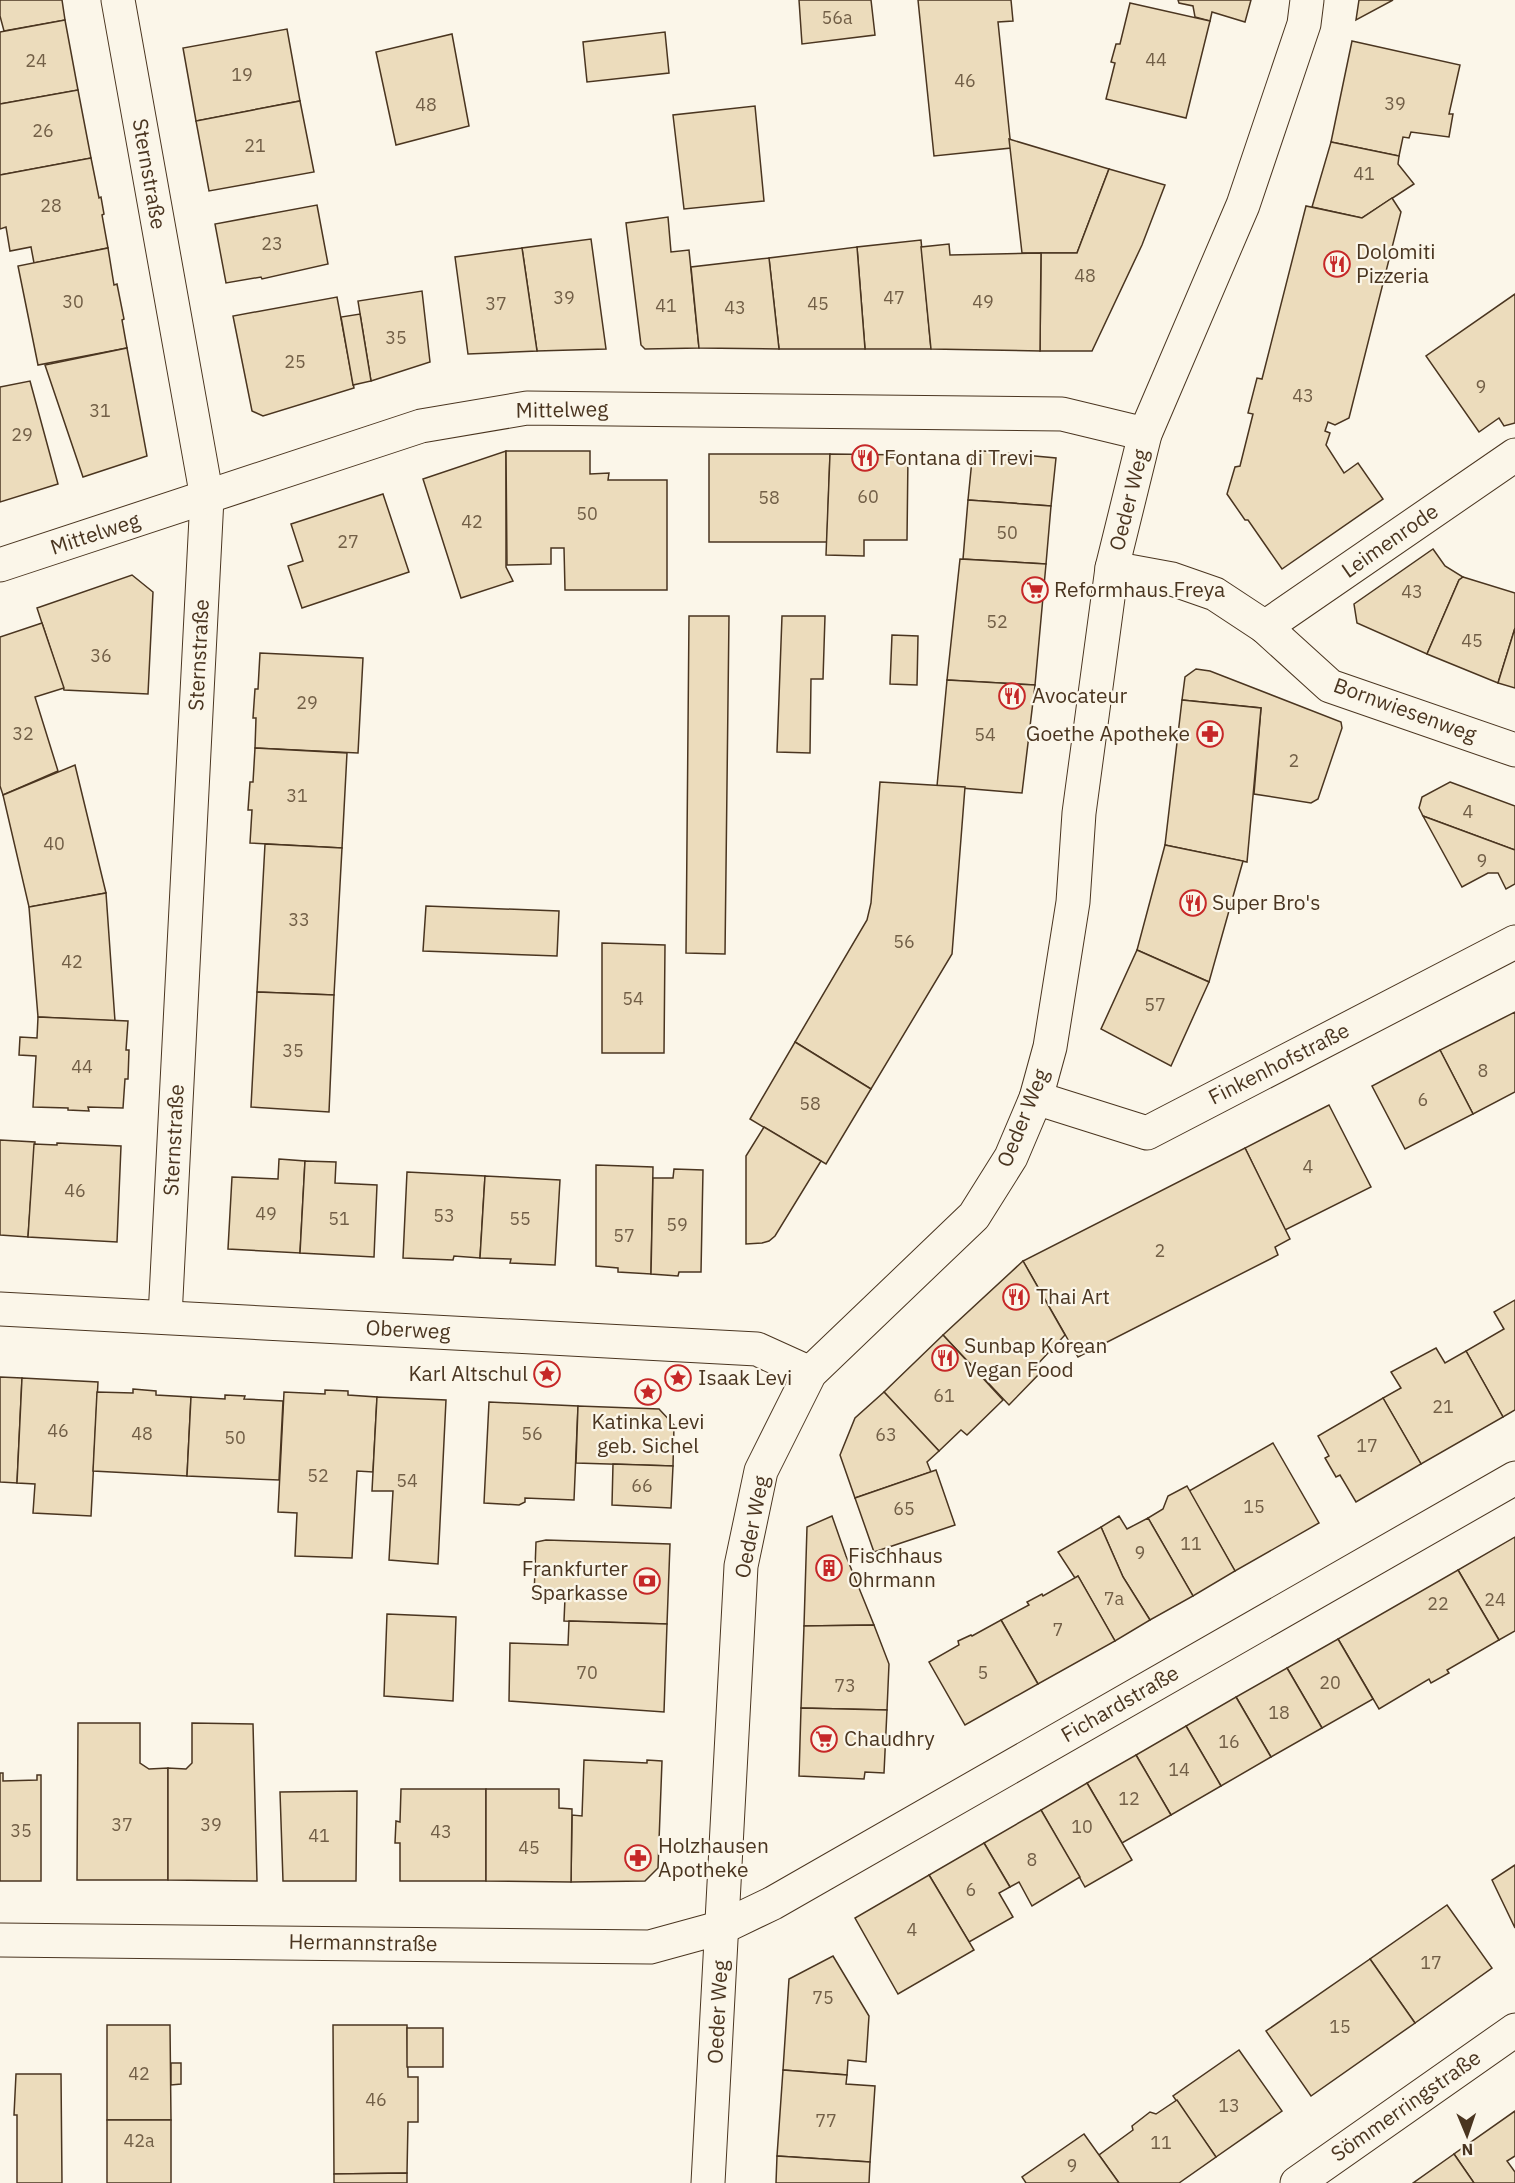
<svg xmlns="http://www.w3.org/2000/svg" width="1515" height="2183" viewBox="0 0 1515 2183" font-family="'IBM Plex Sans',sans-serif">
<rect width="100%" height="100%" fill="#fbf6e9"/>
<g fill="#ecdcbc" stroke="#4a3520" stroke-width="1.5">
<path d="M0,0h62l3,20 -61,11 -4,-15z"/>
<path d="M799,0h72l4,35 -73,9z"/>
<path d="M918,0h93l2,21 -15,1 13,126 -77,8z"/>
<path d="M1178,0h73l-6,22 -33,-10 -2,9 -15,-4 -2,-11 -14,-3z"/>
<path d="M1359,0h34l-37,20z"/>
<path d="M1130,3l80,18 -24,97 -80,-19 9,-36 -4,-1 5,-18h4z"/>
<path d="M65,20l13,70 -78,14v-72z"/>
<path d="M287,29l13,72 -104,20 -13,-73z"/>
<path d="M665,32l4,41 -82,9 -4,-40z"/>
<path d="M452,34l17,92 -73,19 -20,-93z"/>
<path d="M1352,41l108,24 -11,49h4l-4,23 -38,-5 -2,6 -6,-1 -4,19 -68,-14z"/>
<path d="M78,90l13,68 -91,17v-71z"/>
<path d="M300,101l14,71 -105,19 -13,-70z"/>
<path d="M755,106l9,95 -80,8 -11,-94z"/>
<path d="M1009,139l100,30 -32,84h-55z"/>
<path d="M1331,142l68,14 -1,8 16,20 -52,34 -50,-11z"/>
<path d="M91,158l8,40 2,-1 3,17 -2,1 6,33 -74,15 -3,-16 -21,4 -4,-24 -6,2v-54z"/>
<path d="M1109,169l56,16 -23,60 -50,106h-52l1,-98h36z"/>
<path d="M1392,198l9,14 -52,206 -14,7 -7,-3 -3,9 5,2 -4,12 18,28 14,-10 25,36 -101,70 -34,-49h-3l-18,-26 8,-27 5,-1 13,-52 -5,-1 9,-35 5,1 44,-173 56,12z"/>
<path d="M317,205l11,59 -66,15 -1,-2 -35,6 -11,-59z"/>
<path d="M668,217l3,35 18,-2 10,98 -54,1 -4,-4 -15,-122z"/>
<path d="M591,239l15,110 -69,2 -15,-103z"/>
<path d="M921,240l10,109h-66l-8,-102z"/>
<path d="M949,244l1,11 91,-2 -1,98 -109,-2 -10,-102z"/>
<path d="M857,247l8,102h-86l-10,-91z"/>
<path d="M108,248l6,37 3,-1 7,35 -2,1 5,28 -89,17 -20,-99z"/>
<path d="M522,248l15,103 -69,3 -13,-97z"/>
<path d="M769,258l10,91 -80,-1 -8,-81z"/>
<path d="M422,291l8,71 -59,19 -13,-80z"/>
<path d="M1515,294v129l-11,3 -5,-8 -20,14 -53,-76z"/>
<path d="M337,297l17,91 -91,28 -11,-5 -19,-95z"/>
<path d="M360,314l11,67 -18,4 -12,-68z"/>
<path d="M127,348l20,108 -64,21 -38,-112z"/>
<path d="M30,381l28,103 -58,18v-115z"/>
<path d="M973,450l83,8 -5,48 -83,-6z"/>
<path d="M506,451v116l7,14 -52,17 -38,-119z"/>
<path d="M506,451h84v23l19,-1 -1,7h59v110h-102l-1,-42h-13v16l-44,1z"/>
<path d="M709,454h121l-3,88h-118z"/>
<path d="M830,454l78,1 -1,85h-43v16l-38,-1z"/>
<path d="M383,494l26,78 -107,36 -14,-42 15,-5 -12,-37z"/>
<path d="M968,500l83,6 -5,58 -83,-5z"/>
<path d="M1433,549l12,17 18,11 -4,3 -32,74 -70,-31 -3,-19z"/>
<path d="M960,559l86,5 -11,121 -88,-5z"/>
<path d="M132,575l21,17 -5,102 -84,-4 -27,-82z"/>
<path d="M1463,577l52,16v35l-17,55 -71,-29 32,-74z"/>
<path d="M689,616h40l-4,338 -39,-1z"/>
<path d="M782,616h43l-2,63h-12l-1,74 -33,-1z"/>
<path d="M42,623l22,65 -29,9 23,74 -55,24 -3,-9v-149z"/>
<path d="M1515,628v60l-17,-5z"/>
<path d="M892,635l26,1 -1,49 -27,-1z"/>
<path d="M260,653l103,5 -5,95 -103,-5 1,-30h-3l2,-29h3z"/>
<path d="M1196,669l14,2 131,51 1,6 -24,71 -7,4 -57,-9 7,-86 -79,-8 3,-23z"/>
<path d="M947,680l88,5 -13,108 -85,-7z"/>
<path d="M1182,700l79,8 -14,154 -82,-17z"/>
<path d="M255,748l92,5 -5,95 -92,-5 2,-33h-4l2,-28h3z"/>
<path d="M75,765l31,128 -77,14 -26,-112z"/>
<path d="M880,782l85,5 -13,167 -81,135 -76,-47 72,-122 4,-17z"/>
<path d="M1450,782l65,24v44l-92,-34 -4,-8 3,-11z"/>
<path d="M1423,816l92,34v34l-9,5 -8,-16h-10l-26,14z"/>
<path d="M265,844l77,4 -8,147 -77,-3z"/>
<path d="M1165,845l78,16 -34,121 -72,-32z"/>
<path d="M106,893l9,128 -77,-4 -9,-110z"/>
<path d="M426,906l133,5 -2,45 -134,-5z"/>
<path d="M602,943l63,2 -1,108h-62z"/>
<path d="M1137,950l72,32 -38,84 -70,-37z"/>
<path d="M257,992l77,3 -5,117 -78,-5z"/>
<path d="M1515,1012v80l-42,22 -33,-64z"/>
<path d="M38,1017l90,4 -2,29h3l-1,29h-3l-2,29 -35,-1 1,4 -21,-1v-2l-35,-1 3,-51 -17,-1 1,-18 17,1z"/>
<path d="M795,1042l76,47 -45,75 -76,-45z"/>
<path d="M1440,1050l33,64 -68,35 -33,-63z"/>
<path d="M1329,1105l42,82 -86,43 -40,-82z"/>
<path d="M764,1127l57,34 -46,75 -6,5 -7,2 -16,1v-88z"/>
<path d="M0,1140l35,2 -7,95 -28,-2z"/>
<path d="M57,1143l64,3 -4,96 -89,-5 6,-93 23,1z"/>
<path d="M1245,1148l45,91 -15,8 3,8 -200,102 -55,-96z"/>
<path d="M279,1159l26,2 -5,92 -72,-4 4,-72 46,2z"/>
<path d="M305,1161l31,1 -1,21 42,2 -3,72 -74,-4z"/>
<path d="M596,1165l57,2 -2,107 -33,-2v-4l-22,-2z"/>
<path d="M674,1169l29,1 -2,102h-22l-1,4 -27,-2 2,-96h20z"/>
<path d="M407,1172l78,4 -5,82 -26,-2 -1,4 -50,-2z"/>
<path d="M485,1176l75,4 -5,85 -45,-2 1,-4 -31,-1z"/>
<path d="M1023,1261l42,74 -31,33 6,5 -31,32 -66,-70z"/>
<path d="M1515,1300v110l-12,7 -37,-66 38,-22 -10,-17z"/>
<path d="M943,1335l60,65 -36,35 -6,-5 -22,21 -55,-59z"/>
<path d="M1436,1348l9,15 21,-12 37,66 -82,47 -38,-66 18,-10 -10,-16z"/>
<path d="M0,1377l22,1 -5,105 -17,-1z"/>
<path d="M22,1378l76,4 -7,134 -58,-3 2,-29 -18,-1z"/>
<path d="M133,1389l23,2v4l35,2 -4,79 -94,-5 4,-79 36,1z"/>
<path d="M325,1390l23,1v4l29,2 -4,75 -16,-1 -5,87 -57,-2 2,-43 -19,-1 6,-120 41,2z"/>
<path d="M884,1392l55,59 -12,11 4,10 -76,26 -15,-43 15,-37z"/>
<path d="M225,1395l20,1 -1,3 39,2 -4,79 -92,-4 4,-79 34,2z"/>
<path d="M377,1397l69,3 -8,164 -49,-4 4,-69h-21z"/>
<path d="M1383,1398l38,66 -65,38 -16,-27 -4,2 -11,-19 4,-2 -11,-20z"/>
<path d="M489,1402l89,4 -4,94 -49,-2v4l-6,3 -35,-2z"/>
<path d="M578,1406l81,3 15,16 -1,41 -97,-3z"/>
<path d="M1273,1443l46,80 -84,48 -46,-80z"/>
<path d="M613,1464l60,2 -2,42 -59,-3z"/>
<path d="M936,1470l19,55 -81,27 -19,-54z"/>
<path d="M1187,1486l48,85 -42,25 -45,-78 15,-9 5,-13z"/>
<path d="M832,1516l14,40 28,69 -70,1 3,-99z"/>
<path d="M1119,1516l8,13 21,-11 45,78 -43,24 -27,-43 -22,-50z"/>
<path d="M1101,1527l22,50 27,43 -35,21 -37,-65 -3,2 -17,-26z"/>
<path d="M1515,1537v94l-16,9 -41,-70z"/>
<path d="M546,1540l124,4 -3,80 -103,-3 1,-23 -31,-2 2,-54z"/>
<path d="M1458,1570l41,70 -52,30 2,3 -18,10 -2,-4 -50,30 -41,-70z"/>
<path d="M1078,1576l37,65 -77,43 -37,-64 28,-15 -2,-3 15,-8 1,2z"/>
<path d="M387,1614l69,3 -3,84 -69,-5z"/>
<path d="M1001,1620l37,64 -73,41 -36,-63 30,-17 -1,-4 13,-6 1,1z"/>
<path d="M569,1621l98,3 -3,88 -155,-11 1,-58 58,2z"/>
<path d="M874,1625l15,39 -2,46 -86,-2 3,-82z"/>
<path d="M1338,1639l35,60 -51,29 -35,-60z"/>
<path d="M1287,1668l35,60 -51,29 -35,-60z"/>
<path d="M1236,1697l35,60 -50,29 -35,-60z"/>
<path d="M801,1708l86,2 -3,63 -19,-1 -1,7 -65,-3z"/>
<path d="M78,1723h62v40l9,6 19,-1v112h-91z"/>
<path d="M192,1723l61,1 4,157 -89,-1v-112l18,1 6,-6z"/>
<path d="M1186,1726l35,60 -50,29 -35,-60z"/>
<path d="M1136,1755l35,60 -49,28 -35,-60z"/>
<path d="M584,1760l63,3v-3l15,1 -4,107 -13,13 -74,1 1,-67 10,1z"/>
<path d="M0,1773h3v8l34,-1v-5h4v106h-41z"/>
<path d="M1087,1783l45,77 -47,27 -44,-77z"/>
<path d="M401,1789h85v92h-86v-38h-5l1,-22 4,1z"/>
<path d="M486,1789h73v19l13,1 -1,73 -85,-1z"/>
<path d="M357,1791l-1,90h-73l-3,-89z"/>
<path d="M1041,1810l39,67 -48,29 -13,-24 -9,5 -26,-44z"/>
<path d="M984,1843l26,44 -11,6 14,24 -44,25 -40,-67z"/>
<path d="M1515,1865v63l-23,-48z"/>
<path d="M929,1875l45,75 -76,44 -43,-76z"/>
<path d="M1447,1905l45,63 -77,55 -45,-64z"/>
<path d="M833,1956l36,60 -3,46 -18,-2 -1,15 -64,-5 6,-91z"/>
<path d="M1370,1959l45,64 -104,73 -45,-65z"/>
<path d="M107,2025h63l1,95h-64z"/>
<path d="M333,2025h74l1,52h10v45h-10l-1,51 -73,1z"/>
<rect x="407" y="2028" width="36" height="39"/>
<path d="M1239,2050l43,61 -66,46 -43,-61z"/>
<path d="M171,2063h10v21l-10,1z"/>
<path d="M783,2070l64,5 -1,9 29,2 -5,76 -93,-6z"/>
<path d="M16,2074h45l1,109h-45v-68h-3z"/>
<path d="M1177,2100l39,57 -37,26h-60l-20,-28 34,-25 -1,-4 18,-14 6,2z"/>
<path d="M1515,2111v45l-8,5 8,11v11h-41l-20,-29z"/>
<rect x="107" y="2120" width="64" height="63"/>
<path d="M1084,2134l35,49h-93l-4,-6z"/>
<path d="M1454,2154l20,29h-61z"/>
<path d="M777,2156l93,6 -1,21h-93z"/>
<path d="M407,2173v10h-73v-9z"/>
</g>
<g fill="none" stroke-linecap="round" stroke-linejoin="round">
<g stroke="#4a3520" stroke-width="35">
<g id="street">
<path d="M118,0l89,498 -42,819"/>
<path d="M0,565l421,-139 106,-18 535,6 83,20"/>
<path d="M1112,568l60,11 43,15 50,33 65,59 185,64"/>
<path d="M1265,627l250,-172"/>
<path d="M1036,1098l111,35 368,-191"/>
<path d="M0,1309l757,40 53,24"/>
<path d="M0,1940l650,7 73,-20 50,-24 742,-425"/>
<path d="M708,2183l33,-617 20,-95 49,-98 164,-157 37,-59 25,-59 14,-51 23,-145 6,-89 33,-245 33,-134 98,-229 61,-181 3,-24"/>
<path d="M1297,2183l218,-153"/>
</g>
</g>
<use href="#street" stroke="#fbf6e9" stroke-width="33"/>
</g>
<defs>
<g id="restaurant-ring" transform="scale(1.35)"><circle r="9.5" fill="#fbf6e9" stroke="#c62828" stroke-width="1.5"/><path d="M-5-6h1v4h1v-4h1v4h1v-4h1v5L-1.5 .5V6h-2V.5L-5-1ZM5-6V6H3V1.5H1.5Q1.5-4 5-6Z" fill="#c62828"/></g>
<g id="supermarket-ring" transform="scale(1.35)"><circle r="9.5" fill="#fbf6e9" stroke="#c62828" stroke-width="1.5"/><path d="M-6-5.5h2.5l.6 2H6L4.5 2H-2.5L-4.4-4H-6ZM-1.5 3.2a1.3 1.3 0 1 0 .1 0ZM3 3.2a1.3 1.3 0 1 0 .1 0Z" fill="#c62828"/></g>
<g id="pharmacy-ring" transform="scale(1.35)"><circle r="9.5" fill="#fbf6e9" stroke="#c62828" stroke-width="1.5"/><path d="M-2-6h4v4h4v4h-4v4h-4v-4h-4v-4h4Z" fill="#c62828"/></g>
<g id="sight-ring" transform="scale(1.35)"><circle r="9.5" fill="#fbf6e9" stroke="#c62828" stroke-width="1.5"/><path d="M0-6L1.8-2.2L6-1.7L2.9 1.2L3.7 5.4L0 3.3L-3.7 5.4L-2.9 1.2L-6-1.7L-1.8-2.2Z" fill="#c62828"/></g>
<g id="building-ring" transform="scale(1.35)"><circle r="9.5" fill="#fbf6e9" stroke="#c62828" stroke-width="1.5"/><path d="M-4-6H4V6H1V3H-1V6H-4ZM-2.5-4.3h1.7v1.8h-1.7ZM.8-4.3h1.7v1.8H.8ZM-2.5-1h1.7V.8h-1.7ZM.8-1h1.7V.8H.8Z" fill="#c62828"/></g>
<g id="bank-ring" transform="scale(1.35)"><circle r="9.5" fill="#fbf6e9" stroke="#c62828" stroke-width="1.5"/><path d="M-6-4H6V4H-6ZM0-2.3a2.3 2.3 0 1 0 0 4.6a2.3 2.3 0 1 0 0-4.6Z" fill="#c62828"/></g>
</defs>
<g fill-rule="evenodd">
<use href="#restaurant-ring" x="1337" y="264"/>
<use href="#restaurant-ring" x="865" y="458"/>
<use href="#supermarket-ring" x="1035" y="590"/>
<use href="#restaurant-ring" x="1012" y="696"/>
<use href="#pharmacy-ring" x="1210" y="734"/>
<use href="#restaurant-ring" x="1193" y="903"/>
<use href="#restaurant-ring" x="1016" y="1297"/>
<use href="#restaurant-ring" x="945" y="1358"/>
<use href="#sight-ring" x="547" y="1374"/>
<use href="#sight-ring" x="678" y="1378"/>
<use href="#sight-ring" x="648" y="1392"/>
<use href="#building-ring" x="829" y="1568"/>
<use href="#bank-ring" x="647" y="1581"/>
<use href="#supermarket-ring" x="824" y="1739"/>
<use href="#pharmacy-ring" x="638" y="1858"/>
</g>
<g text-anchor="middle" stroke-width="4.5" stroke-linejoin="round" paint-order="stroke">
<g font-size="18" fill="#725f47">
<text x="837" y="24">56a</text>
<text x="1156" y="66">44</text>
<text x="36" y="67">24</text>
<text x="242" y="81">19</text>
<text x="965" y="87">46</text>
<text x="1395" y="110">39</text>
<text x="426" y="111">48</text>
<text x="43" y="137">26</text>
<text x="255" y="152">21</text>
<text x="1364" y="180">41</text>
<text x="51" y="212">28</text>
<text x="272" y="250">23</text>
<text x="1085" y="282">48</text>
<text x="564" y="304">39</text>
<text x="894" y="304">47</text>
<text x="73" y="308">30</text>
<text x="983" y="308">49</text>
<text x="496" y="310">37</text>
<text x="818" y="310">45</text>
<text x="666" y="312">41</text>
<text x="735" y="314">43</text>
<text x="396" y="344">35</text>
<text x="295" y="368">25</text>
<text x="1481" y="393">9</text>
<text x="1303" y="402">43</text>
<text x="100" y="417">31</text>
<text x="22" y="441">29</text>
<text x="868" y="503">60</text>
<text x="769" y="504">58</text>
<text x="587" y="520">50</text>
<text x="472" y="528">42</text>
<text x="1007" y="539">50</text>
<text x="348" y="548">27</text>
<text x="1412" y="598">43</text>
<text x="997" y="628">52</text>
<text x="1472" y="647">45</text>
<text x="101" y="662">36</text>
<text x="307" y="709">29</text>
<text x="23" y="740">32</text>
<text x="985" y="741">54</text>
<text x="1294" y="767">2</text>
<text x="297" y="802">31</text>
<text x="1468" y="818">4</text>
<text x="54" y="850">40</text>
<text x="1482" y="867">9</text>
<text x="299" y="926">33</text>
<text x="904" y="948">56</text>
<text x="72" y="968">42</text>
<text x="633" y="1005">54</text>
<text x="1155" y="1011">57</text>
<text x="293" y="1057">35</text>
<text x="82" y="1073">44</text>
<text x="1483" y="1077">8</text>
<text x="1423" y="1106">6</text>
<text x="810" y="1110">58</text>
<text x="1308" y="1173">4</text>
<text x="75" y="1197">46</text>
<text x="266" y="1220">49</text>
<text x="444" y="1222">53</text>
<text x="339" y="1225">51</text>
<text x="520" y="1225">55</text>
<text x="677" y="1231">59</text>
<text x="624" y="1242">57</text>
<text x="1160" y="1257">2</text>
<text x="944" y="1402">61</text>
<text x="1443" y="1413">21</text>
<text x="58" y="1437">46</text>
<text x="142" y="1440">48</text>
<text x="532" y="1440">56</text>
<text x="886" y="1441">63</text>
<text x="235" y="1444">50</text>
<text x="1367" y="1452">17</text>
<text x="318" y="1482">52</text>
<text x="407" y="1487">54</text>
<text x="642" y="1492">66</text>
<text x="1254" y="1513">15</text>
<text x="904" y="1515">65</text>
<text x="1191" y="1550">11</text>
<text x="1140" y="1559">9</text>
<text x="1114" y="1605">7a</text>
<text x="1495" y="1606">24</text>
<text x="1438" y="1610">22</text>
<text x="1058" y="1636">7</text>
<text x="587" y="1679">70</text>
<text x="983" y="1679">5</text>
<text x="1330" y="1689">20</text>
<text x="845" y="1692">73</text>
<text x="1279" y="1719">18</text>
<text x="1229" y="1748">16</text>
<text x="1179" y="1776">14</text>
<text x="1129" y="1805">12</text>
<text x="122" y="1831">37</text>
<text x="211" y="1831">39</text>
<text x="1082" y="1833">10</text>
<text x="21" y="1837">35</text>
<text x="441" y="1838">43</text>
<text x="319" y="1842">41</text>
<text x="529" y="1854">45</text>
<text x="1032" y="1866">8</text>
<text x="971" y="1896">6</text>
<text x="912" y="1936">4</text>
<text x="1431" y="1969">17</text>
<text x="823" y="2004">75</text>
<text x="1340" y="2033">15</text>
<text x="139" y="2080">42</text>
<text x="376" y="2106">46</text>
<text x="1229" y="2112">13</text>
<text x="826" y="2127">77</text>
<text x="139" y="2147">42a</text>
<text x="1161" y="2149">11</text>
<text x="1072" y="2172">9</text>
</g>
<g font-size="21" fill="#4a3520" stroke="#fbf6e9">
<text transform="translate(149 174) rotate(80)" y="7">Sternstraße</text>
<text transform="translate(562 410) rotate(-1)" y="7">Mittelweg</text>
<text transform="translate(1129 500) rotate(-76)" y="7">Oeder Weg</text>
<text transform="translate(95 534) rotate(-18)" y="7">Mittelweg</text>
<text transform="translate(1390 541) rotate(-35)" y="7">Leimenrode</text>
<text transform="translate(199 655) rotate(-87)" y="7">Sternstraße</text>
<text transform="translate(1405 710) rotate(20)" y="7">Bornwiesenweg</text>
<text transform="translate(1279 1064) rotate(-27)" y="7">Finkenhofstraße</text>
<text transform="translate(1023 1118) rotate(-68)" y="7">Oeder Weg</text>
<text transform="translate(174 1140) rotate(-87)" y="7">Sternstraße</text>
<text transform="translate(408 1330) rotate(3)" y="7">Oberweg</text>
<text transform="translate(752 1527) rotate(-79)" y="7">Oeder Weg</text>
<text transform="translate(1120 1704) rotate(-30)" y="7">Fichardstraße</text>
<text transform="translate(363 1943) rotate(1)" y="7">Hermannstraße</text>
<text transform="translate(718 2012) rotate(-87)" y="7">Oeder Weg</text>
<text transform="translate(1406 2106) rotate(-35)" y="7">Sömmerringstraße</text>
</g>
<g font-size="21" fill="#4a3520" stroke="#fbf6e9" text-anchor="start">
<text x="1356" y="259">Dolomiti<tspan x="1356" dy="24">Pizzeria</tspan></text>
<text x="884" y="465">Fontana di Trevi</text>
<text x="1054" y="597">Reformhaus Freya</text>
<text x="1032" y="703">Avocateur</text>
<text x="1190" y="741" text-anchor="end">Goethe Apotheke</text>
<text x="1212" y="910">Super Bro's</text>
<text x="1036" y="1304">Thai Art</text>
<text x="964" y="1353">Sunbap Korean<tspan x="964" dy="24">Vegan Food</tspan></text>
<text x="528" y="1381" text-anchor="end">Karl Altschul</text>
<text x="698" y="1385">Isaak Levi</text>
<text x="648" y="1429" text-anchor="middle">Katinka Levi<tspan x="648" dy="24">geb. Sichel</tspan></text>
<text x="848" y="1563">Fischhaus<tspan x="848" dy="24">Ohrmann</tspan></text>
<text x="628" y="1576" text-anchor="end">Frankfurter<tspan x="628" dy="24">Sparkasse</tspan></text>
<text x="844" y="1746">Chaudhry</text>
<text x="658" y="1853">Holzhausen<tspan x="658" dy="24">Apotheke</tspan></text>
</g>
</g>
<g transform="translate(1467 2135) rotate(178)" stroke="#fbf6e9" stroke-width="4.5" paint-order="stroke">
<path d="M0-4.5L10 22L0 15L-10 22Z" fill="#4a3520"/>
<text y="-9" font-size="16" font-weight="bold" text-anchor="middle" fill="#4a3520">N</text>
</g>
</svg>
